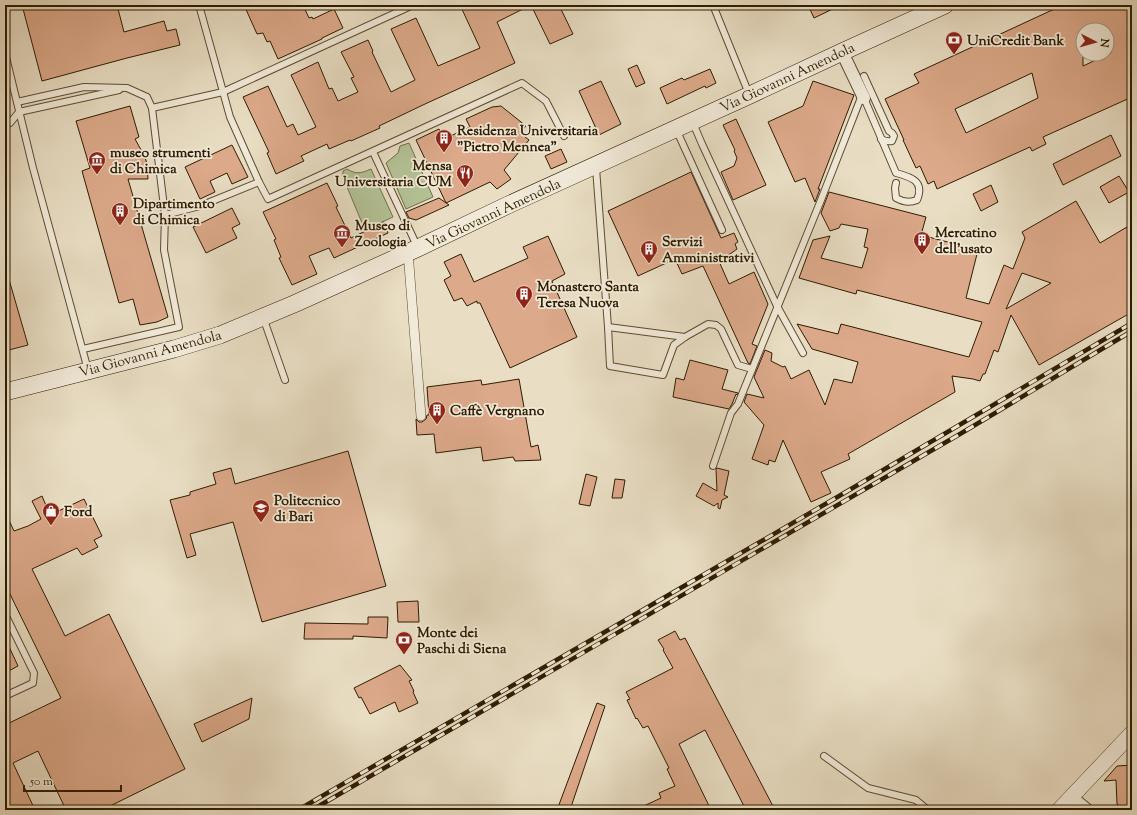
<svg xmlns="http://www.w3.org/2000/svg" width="1137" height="815" viewBox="0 0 1137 815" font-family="'Sorts Mill Goudy',serif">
<rect width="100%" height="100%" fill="#e9dec4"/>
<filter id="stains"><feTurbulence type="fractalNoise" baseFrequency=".005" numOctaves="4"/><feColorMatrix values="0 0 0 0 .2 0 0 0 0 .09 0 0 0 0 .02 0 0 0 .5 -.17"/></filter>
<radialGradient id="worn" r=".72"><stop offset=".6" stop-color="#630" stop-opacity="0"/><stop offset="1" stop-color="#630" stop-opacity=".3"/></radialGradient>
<g fill="#b3c296" stroke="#706f4b">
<path d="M409,143l24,54 -27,12 -20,-46 12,-10 2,-7z"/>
<path d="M347,169c10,6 14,4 24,0l22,48 -28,13 -23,-55 1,-2v-2z"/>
</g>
<g fill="#dca98a" stroke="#2e1c00" fill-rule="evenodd">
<path d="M22,5h95l7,27 40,-11 3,10 9,-2 4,16 -53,13 -85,23z"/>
<path d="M244,5h59l6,13 3,-1 1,2 21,-10 9,19 -21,10v1l-44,20 -8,-18 -3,1 -4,-9 -6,1z"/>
<path d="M460,5h99l14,29 -23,10 -19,-39 -34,17 18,41 -90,41 -46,22 1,2 -29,13 -1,-1 -21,9 -2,-5 -26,12 3,5 -28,13 -9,-21 2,-1 -26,-55 25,-11 19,41 6,-3 5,11 18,-8 -25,-52 27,-13 11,27 3,-1 6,13 20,-9 -7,-14 3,-1 -13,-25 27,-12 5,11 -1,1 19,40 24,-12 -24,-51 25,-11 22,48 42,-18z"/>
<path d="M808,5h33l-27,13z"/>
<path d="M1063,5h69v92l-89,40 3,7 -14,7 -2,-4 -93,42 -3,-8 -6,3 -8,-18 -4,2 -13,-28h1l-19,-41 34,-16 -5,-9zM1083,30h24v15l4,8 -28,13zM1032,73l6,25 -72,35 -11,-24z"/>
<path d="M637,65l8,18 -9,4 -8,-18z"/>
<path d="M710,69l6,14 -10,5 -1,-2 -38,18 -7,-16 22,-10 2,2z"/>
<path d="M601,81l20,43 -22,11 -20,-44z"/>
<path d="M813,81l41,14 -36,94h2l-5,13 -10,-24 -10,4 -27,-60 35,-16z"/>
<path d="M130,106l9,31 -4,2 10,18 2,7 1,15h-20l40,138 -11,5 -17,3 -7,-26 -14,4 -37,-132 8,-3 -14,-47z"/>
<path d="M501,106l25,20 -6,7 9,7 -25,30 7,9 -14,10 -7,-7 -44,21 -30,-63 23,-11 5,10 26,-12 -4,-8 26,-12z"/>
<path d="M736,119l30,66 -33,15 -12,-28 13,-6 3,-8 -3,-7 1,-1 -12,-25z"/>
<path d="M1111,135l10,21 -58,29 -10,-21z"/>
<path d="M232,145l16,32 -16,7 -5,-11 -17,8 5,11 -15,7 -15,-32z"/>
<path d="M561,149l6,13 -16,7 -6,-13z"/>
<path d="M691,172l30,66 13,-5 4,9 -3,2 2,5 -7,5 -12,5 11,25 25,-12 14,32 -16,40 5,2 -7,18 -2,-1 -45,-97 -21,8 -7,-15 -37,17 -30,-65z"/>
<path d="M1119,176l10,16 -20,11 -9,-16z"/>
<path d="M327,183l11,23 -2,1 15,31 33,-16 4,11 -54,25 -5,-10 -20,8 8,18 -25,11 -13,-27 2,-1 -7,-17 2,-1 -13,-27z"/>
<path d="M991,185l7,17 -17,9 -8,-17z"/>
<path d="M829,192l97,25 -5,18 57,15 -12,48 23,6 15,-39 9,4 12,-31 -3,-6 54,-31 24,42 32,-19v88l-93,53 -28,-50 -13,37 -4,-2 -9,24h-2l-3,7 -7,-2 -21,-3 3,16 -107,62 2,5 -29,13 10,21 -20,9 -28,-62 -8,22 -6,-2 -1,5 -16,-6 12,-34 -20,-23 3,-8 17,4 -10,-21 11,-27 7,3 -1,8 12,6 2,-1 6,13 18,-9 16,35 9,-26 18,4 6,-21 -46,-13 -15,-25 41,10 3,-10 128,33 13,-35 -125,-32 -1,4 -57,-16 14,-38 17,-4 -9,22 41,10 6,-20 -4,-1 4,-18 -27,-5 -2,4 -9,3 -9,-18zM1022,273l29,10 -45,26z"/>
<path d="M439,198l10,7 -33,15 -7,-2 -3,-6z"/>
<path d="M232,208l8,16 -8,4 5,10 -31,15 -13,-26z"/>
<path d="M548,236l17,38 -13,7 25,56 -67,31 -30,-65h-3v-2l-10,5 -5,-8 -8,3 -10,-21 7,-4 -7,-14 17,-8 13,28 54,-24 -5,-11z"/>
<path d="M5,276h3l20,69 -23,6z"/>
<path d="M690,360l38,10 -6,19 16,4 -1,2 -1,-1 -4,10 -3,5 -56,-12 3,-19 8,2z"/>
<path d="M519,379l12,68 7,-2 3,15 -26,1 -2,-4 -30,4 -2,-14 -45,6 -2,-19 -17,1 -1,-16 3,3h3l4,-3 1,-4h2l-2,-28 54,-7 1,5z"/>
<path d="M348,451l38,135 -124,36 -29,-100 -43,12 6,21 -9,3 -17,-58 20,-5v-3l26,-8 -3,-11 18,-5 4,16z"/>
<path d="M717,468l12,3 -5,24 4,2 -6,3 -2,9 -2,-1v-5l-4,3 -18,-10 7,-13 14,8 -1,-22z"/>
<path d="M586,474l11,3 -7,29 -11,-2z"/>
<path d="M615,479l10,1 -3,18h-10z"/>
<path d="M42,496l8,19 34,-16 18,37 -8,4 4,7 -16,8 -5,-7 -45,21 33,67 44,-22 76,155 -83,41h-36l-28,-59 -25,12 22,47h-30v-85l56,-27 -56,-114v-72l9,19 14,-5 13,-7 -9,-18z"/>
<path d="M418,601l1,21h-21l-1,-20z"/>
<path d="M368,617h20l-1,21 -34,-2v3h-49l1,-16 63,1z"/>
<path d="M675,631l5,9 5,-2 90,172h-29l-41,-80 -26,14 32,66h-76l26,-12 -2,-5 16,-7 -8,-17 2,-1 -21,-42 -5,2 -6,-10 -1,1 -9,-19 3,-1 -4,-7 47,-24 -10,-18 1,-1 -6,-9z"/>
<path d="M5,638l13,28 -13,7z"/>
<path d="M400,665l12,15 -3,1 5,10 -1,1 5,11 -19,9 -4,-10 -25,12 -9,-17 -2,1 -5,-10z"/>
<path d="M252,698l-3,21 -47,23 -8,-18z"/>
<path d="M597,703l8,3 -35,104h-13z"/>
<path d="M1132,765v45h-7l-8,-6 -1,-24 -12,1 13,-15z"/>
</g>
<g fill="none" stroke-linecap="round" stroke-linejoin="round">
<g stroke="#5d4c31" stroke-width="8">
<g id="service">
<path d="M199,5l31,112 29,65 9,17 254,-116 24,18 18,35"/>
<path d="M713,5l36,89"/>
<path d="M5,53l28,115 55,202"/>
<path d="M864,76l25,55 3,2 2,3 -2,5c-4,1 -7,0 -11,-2"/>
<path d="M864,98l32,75c15,4 29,8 21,27 -7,3 -14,2 -21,-2l-1,-10 1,-5"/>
<path d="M17,102l67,-15 43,1 20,9 5,11 13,107 -1,35 15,77 -96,22"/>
<path d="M152,108l71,-16 190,-87"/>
<path d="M693,123l9,21 75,162 26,47"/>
<path d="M5,125l5,-2 9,-11 100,-22"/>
<path d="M676,129l46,101"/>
<path d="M373,152l44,94"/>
<path d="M596,168l12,159 2,39 53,9 11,-30 11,-8 23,-13 8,1 5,4 17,36 14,4"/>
<path d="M165,215l35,-9 59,-24"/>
<path d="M263,317l22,63"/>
<path d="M608,327l77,10"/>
<path d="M713,466l18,-53 7,-9 83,-204 41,-105"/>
<path d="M5,614l29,59 -1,10 -28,13"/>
<path d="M824,756l44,32 48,12 12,10"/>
</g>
</g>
<g stroke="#5d4c31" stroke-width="10">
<path id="pedestrian" d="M408,252l13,164"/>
</g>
<g stroke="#5d4c31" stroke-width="14">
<g id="minor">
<path d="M842,52l22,46"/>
<path d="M1071,797l16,13"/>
</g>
</g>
<g stroke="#5d4c31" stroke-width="16">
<path id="tertiary" d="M1059,810l73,-77"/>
</g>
<g stroke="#2e1c00" stroke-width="18">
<path id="secondary" d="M5,392l169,-43 46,-14 74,-31 124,-56 90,-43 242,-110 92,-43 103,-47"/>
</g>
<use href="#service" stroke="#f1ead9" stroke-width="6"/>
<use href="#pedestrian" stroke="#f1ead9" stroke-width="9"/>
<use href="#minor" stroke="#f1ead9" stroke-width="12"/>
<use href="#tertiary" stroke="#f1ead9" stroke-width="15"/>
<use href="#secondary" stroke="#f1ead9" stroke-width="17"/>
<g stroke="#2e1c00" stroke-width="4.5">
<g id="rail">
<path d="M298,810l536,-311 298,-176"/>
<path d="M312,810l648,-376 172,-103"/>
</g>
</g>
<use href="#rail" stroke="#f1ead9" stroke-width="3" stroke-dasharray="9" stroke-linecap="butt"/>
</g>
<defs>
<g id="bank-pin" transform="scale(0.9)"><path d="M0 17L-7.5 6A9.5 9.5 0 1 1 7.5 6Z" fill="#8f2418" stroke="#f1ead9"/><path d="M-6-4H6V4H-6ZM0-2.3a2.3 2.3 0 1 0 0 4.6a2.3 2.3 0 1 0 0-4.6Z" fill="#fff"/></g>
<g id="building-pin" transform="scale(0.9)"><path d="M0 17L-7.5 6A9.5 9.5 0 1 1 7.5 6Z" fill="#8f2418" stroke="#f1ead9"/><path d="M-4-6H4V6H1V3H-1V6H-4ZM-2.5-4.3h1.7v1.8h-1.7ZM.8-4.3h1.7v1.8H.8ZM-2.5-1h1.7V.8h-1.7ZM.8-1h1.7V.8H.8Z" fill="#fff"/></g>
<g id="museum-pin" transform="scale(0.9)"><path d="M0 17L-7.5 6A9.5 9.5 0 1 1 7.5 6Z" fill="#8f2418" stroke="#f1ead9"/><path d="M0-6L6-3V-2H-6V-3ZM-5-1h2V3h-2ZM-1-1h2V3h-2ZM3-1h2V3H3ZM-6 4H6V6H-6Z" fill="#fff"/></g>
<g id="restaurant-pin" transform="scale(0.9)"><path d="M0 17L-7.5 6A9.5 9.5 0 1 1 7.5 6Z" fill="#8f2418" stroke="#f1ead9"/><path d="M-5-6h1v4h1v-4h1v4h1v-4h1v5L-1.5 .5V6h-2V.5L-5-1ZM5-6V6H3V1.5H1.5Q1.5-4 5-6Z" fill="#fff"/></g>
<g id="university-pin" transform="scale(0.9)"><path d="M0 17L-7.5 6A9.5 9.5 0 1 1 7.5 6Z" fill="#8f2418" stroke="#f1ead9"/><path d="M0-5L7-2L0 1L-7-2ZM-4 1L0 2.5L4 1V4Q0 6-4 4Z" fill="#fff"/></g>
<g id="shop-pin" transform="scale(0.9)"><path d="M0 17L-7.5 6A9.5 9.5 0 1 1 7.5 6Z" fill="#8f2418" stroke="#f1ead9"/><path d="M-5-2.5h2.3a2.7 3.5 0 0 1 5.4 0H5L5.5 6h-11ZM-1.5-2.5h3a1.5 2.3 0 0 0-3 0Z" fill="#fff"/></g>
</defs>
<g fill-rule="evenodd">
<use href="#bank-pin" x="954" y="40"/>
<use href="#building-pin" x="444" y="138"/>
<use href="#museum-pin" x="97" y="160"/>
<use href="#restaurant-pin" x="465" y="173"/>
<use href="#building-pin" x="120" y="211"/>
<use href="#museum-pin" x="342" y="233"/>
<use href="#building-pin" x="922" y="240"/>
<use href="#building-pin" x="649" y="249"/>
<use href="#building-pin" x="524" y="294"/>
<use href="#building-pin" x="437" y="410"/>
<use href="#university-pin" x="261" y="508"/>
<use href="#shop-pin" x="51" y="511"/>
<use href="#bank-pin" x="404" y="640"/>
</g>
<g text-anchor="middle" stroke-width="3.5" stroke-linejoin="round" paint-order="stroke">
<g font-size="14" font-weight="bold" fill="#2e1c00" stroke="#f1ead9" text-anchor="start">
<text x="967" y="45">UniCredit Bank</text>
<text x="457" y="135">Residenza Universitaria<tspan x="457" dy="16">"Pietro Mennea"</tspan></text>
<text x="110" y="157">museo strumenti<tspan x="110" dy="16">di Chimica</tspan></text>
<text x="452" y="170" text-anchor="end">Mensa<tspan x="452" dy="16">Universitaria CUM</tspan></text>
<text x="133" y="208">Dipartimento<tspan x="133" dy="16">di Chimica</tspan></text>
<text x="355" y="230">Museo di<tspan x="355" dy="16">Zoologia</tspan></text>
<text x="935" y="237">Mercatino<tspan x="935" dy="16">dell'usato</tspan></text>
<text x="662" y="246">Servizi<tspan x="662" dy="16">Amministrativi</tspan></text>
<text x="537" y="291">Monastero Santa<tspan x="537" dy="16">Teresa Nuova</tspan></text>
<text x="450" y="415">Caffè Vergnano</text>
<text x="274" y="505">Politecnico<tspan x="274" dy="16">di Bari</tspan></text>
<text x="64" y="516">Ford</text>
<text x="417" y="637">Monte dei<tspan x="417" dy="16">Paschi di Siena</tspan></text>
</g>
<g font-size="14" fill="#2e1c00" stroke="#f1ead9">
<text transform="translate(787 77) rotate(-25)" y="5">Via Giovanni Amendola</text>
<text transform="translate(493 213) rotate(-25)" y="5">Via Giovanni Amendola</text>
<text transform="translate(150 353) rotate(-15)" y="5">Via Giovanni Amendola</text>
</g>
</g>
<rect width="1137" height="815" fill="none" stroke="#e9dec4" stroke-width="20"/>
<rect x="6" y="6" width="1125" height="803" fill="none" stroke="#2e1c00" stroke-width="2"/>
<rect x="10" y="10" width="1117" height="795" fill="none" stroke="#2e1c00"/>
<g transform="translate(1095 42) rotate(96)"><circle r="19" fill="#f1ead9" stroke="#a39882"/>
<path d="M0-3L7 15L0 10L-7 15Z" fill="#8f2418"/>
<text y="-6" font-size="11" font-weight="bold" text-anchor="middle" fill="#2e1c00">N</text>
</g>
<path d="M24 785v6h97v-6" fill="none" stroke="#2e1c00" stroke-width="2"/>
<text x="30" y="785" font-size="12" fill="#2e1c00" stroke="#f1ead9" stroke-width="3" paint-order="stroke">50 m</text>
<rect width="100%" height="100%" filter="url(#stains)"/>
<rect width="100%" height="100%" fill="url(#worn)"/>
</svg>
